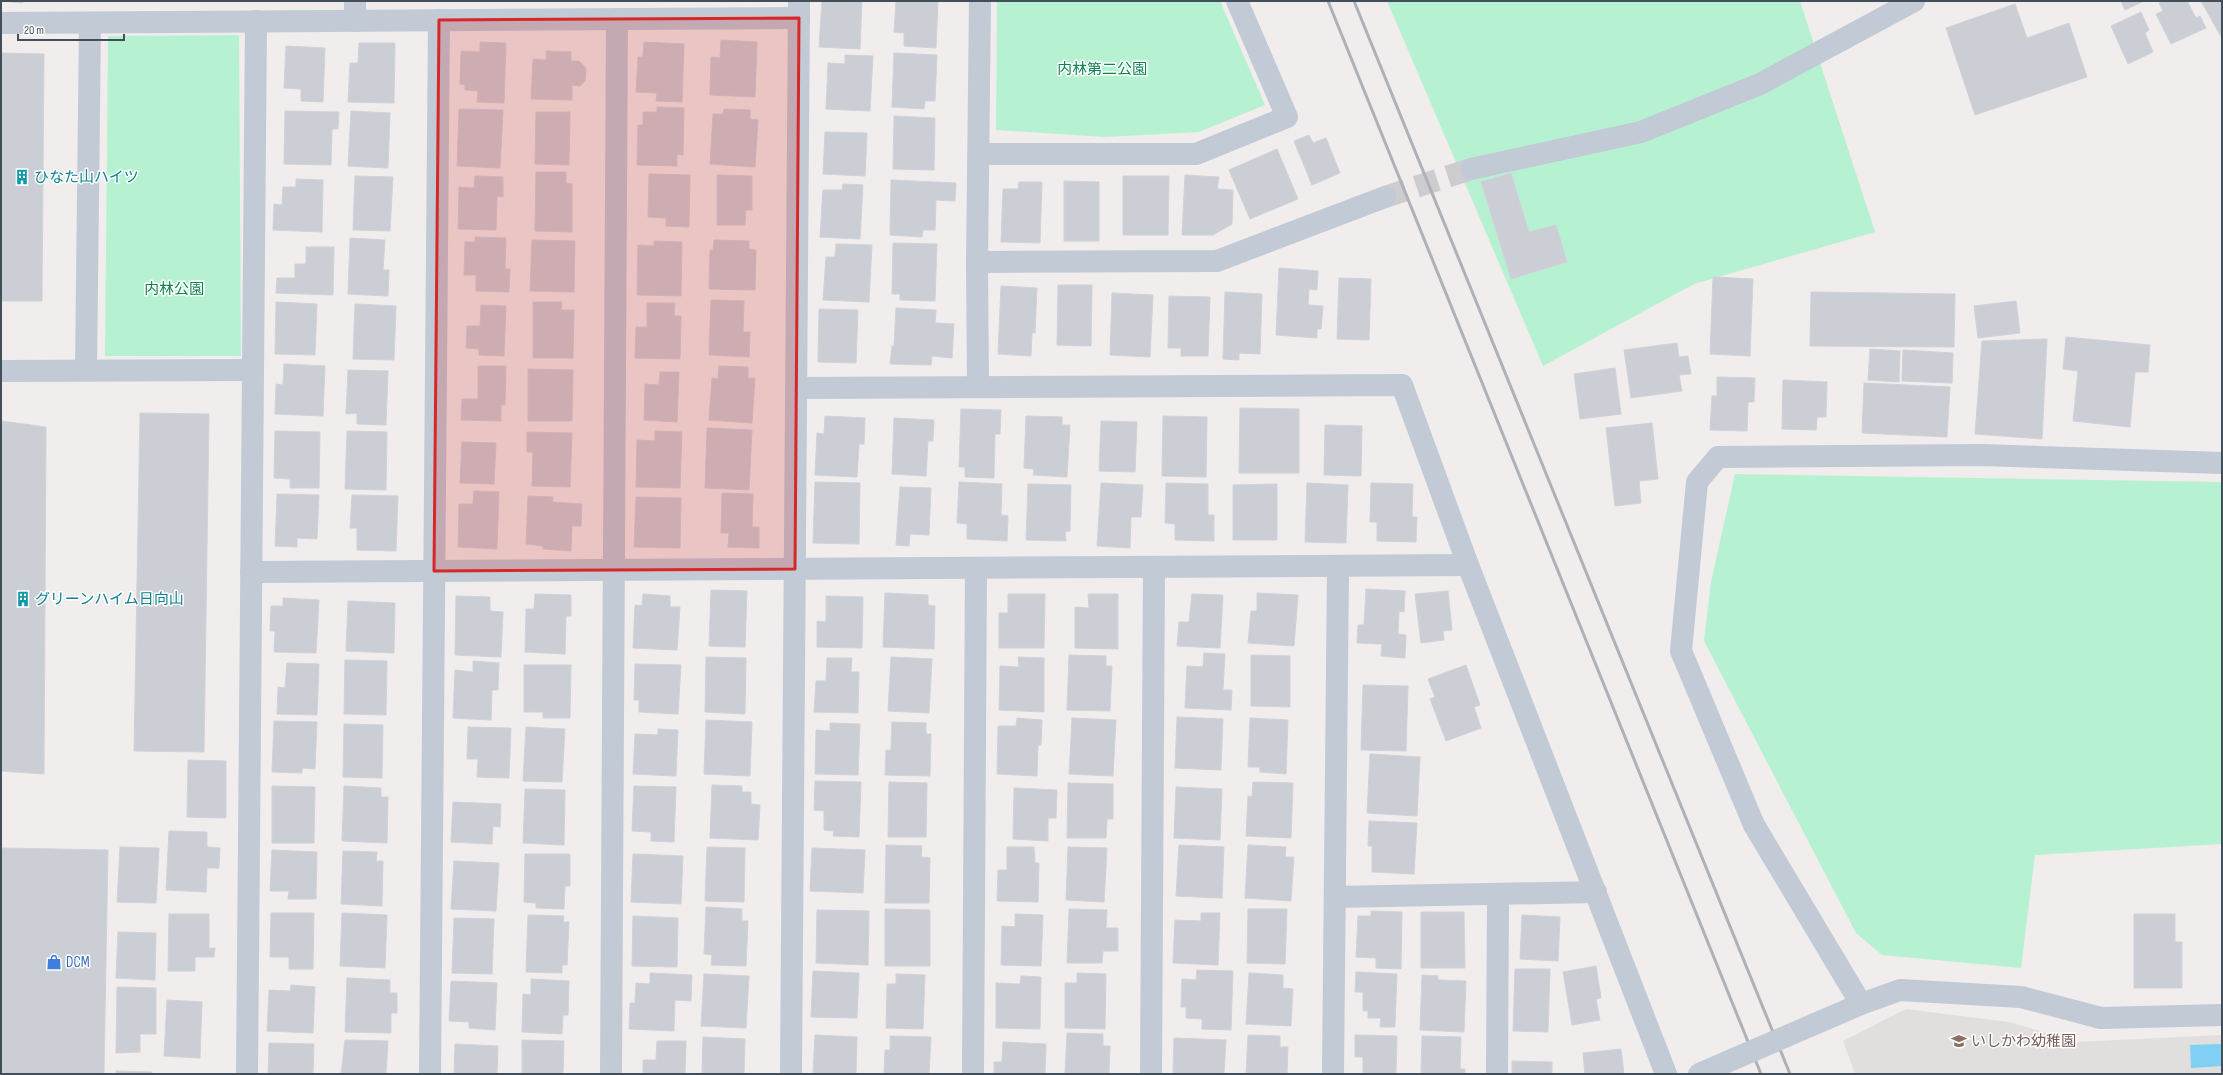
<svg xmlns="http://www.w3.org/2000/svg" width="2223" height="1075" viewBox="0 0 2223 1075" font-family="'Sofia Sans Condensed','Noto Sans JP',sans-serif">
<rect width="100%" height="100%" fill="#f0edec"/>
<path fill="#e1dede" d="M1906,1009l103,13 68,20 145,-7v39h-367l-12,-33z"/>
<g fill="#b6f2d2">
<path d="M997,1h223l45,104 -66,27 -94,5 -109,-7z"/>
<path d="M1387,1h413l75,231 -181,52 -151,82z"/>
<path d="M239,35l2,321h-136l3,-320z"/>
<path d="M1735,474l487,8v362l-187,11 -14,113 -139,-13 -26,-22 -152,-292 7,-59z"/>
</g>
<path fill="#7fd0f3" d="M2222,1044v22l-31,2 -1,-23z"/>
<g fill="#cbced5" stroke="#d0d2d9">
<path d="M1,1h22v2z"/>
<path d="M822,1h40l-2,48 -41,-2z"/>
<path d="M896,1h42l-2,47 -32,-2v-13l-10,-1z"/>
<path d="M2121,1h23l-19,9z"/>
<path d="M2164,1h23l9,17 4,-2 6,12 -35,16 -15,-30 7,-3 -4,-8z"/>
<path d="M2201,1h21v33l-2,1z"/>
<path d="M2015,4l12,34 42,-15 18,54 -112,38 -29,-87z"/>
<path d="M2141,12l8,18 -4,3 8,19 -25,12 -17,-38z"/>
<path d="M721,40l36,2 -2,55 -45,-2 1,-38 9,1z"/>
<path d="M480,42l26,1 -2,60 -27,-1 1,-11 -13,-1v-5l-5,-1 1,-33 19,1z"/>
<path d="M644,42l40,2 -2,58 -26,-1 1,-8 -21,-1 2,-35h5z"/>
<path d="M359,43h36l-1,60 -46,-1 2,-39h8z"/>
<path d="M286,46l39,2 -2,54 -22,-1v-12l-17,-1z"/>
<path d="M546,51l25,1v9h8l7,7 -1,13 -5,5 -8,-1v15l-41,-1 2,-40 13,1z"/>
<path d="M1,53l43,1 -2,247h-41z"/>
<path d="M894,53l43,2 -2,46h-10l-1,8 -32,-2z"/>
<path d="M845,55l28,1 -3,55 -44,-2 2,-46 17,1z"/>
<path d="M657,107l27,1 -1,47 -6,-1v12l-40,-1 1,-40h5v-13h14z"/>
<path d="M459,109l44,1 -3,58 -43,-2z"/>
<path d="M724,109l26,1v9l8,1 -3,47 -45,-3 3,-50h10z"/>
<path d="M285,111l54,1 -1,17h-6l-1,36 -47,-1z"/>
<path d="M351,111l39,2 -2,55 -40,-2z"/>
<path d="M536,112h34l-1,53 -34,-1z"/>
<path d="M894,116l41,2 -1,52 -41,-1z"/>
<path d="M825,132l42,1 -2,43 -42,-2z"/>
<path d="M1309,135l4,8 13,-5 14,35 -28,12 -18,-44z"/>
<path d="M1277,149l21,50 -48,20 -21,-49z"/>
<path d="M536,172h30v11l6,1v48l-37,-1z"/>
<path d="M1511,173l18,59 27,-7 11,37 -56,17 -30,-97z"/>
<path d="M649,174l41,1 -1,52 -23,-1v-8l-18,-1z"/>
<path d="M717,175l35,1v34h-6l-1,15h-28z"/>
<path d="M1185,175l34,2 -2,12 16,1 -1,34 -19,11h-31z"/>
<path d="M355,176l38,1 -3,54 -37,-1z"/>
<path d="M475,176l28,1v20l-6,-1 -1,34 -38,-1 1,-42 15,1z"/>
<path d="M1123,176h46l-1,59h-45z"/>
<path d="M296,179l27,1 -1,52 -49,-2 1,-26 8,1 1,-18h13z"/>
<path d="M891,180l65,3 -1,18 -19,-1 -1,30h-12l-1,7 -32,-2z"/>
<path d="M1064,181l35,1v59h-35z"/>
<path d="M1019,182h23l-2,61 -39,-1 2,-53h15z"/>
<path d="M843,184l20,1 -3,54 -40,-2 3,-47h19z"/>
<path d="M475,237l31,1 -1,31h5l-1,23 -33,-1v-16h-12l1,-33h10z"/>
<path d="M350,238l35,2 -2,30h6l-1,26 -40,-2z"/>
<path d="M532,240l43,1 -1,51 -44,-1z"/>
<path d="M714,240l35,1v8l7,1 -1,40 -46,-1 1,-39h3z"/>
<path d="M654,241l28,1 -1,54 -44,-1 1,-50 16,1z"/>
<path d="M893,243l44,1 -2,57 -35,-1v-6h-8z"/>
<path d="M836,244l36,1 -3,57 -46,-2 3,-43h9z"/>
<path d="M306,247h28l-1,48 -57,-2 1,-15h18v-14h11z"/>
<path d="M1279,268l39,3 -1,19 -8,-1 -1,16 15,1 -2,23h-4v9l-41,-3z"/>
<path d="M1713,277l40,2 -3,77 -40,-2z"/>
<path d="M1339,278l32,1 -2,61 -32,-1z"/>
<path d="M1058,285h34l-1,61 -34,-1z"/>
<path d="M1001,286l36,2 -2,45h-3l-1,23 -33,-2z"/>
<path d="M1225,292l37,2 -2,60 -21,-1v7l-16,-1z"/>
<path d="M1811,292l144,2 -1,53 -144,-1z"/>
<path d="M1112,293l41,2 -3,62 -40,-2z"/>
<path d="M1169,296l41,1 -2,59h-27v-8h-13z"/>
<path d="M711,300l33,1 -1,31h7l-1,25 -40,-2z"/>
<path d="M2016,301l4,32 -42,5 -4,-32z"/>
<path d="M276,302l41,2 -2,51 -40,-1z"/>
<path d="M533,302h29l-1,8h13l-1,48h-40z"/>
<path d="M647,303h28l-1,13h7l-1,43 -45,-1 1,-31h11z"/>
<path d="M355,304l41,2 -2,54 -41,-1z"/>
<path d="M481,305l25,1 -2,50 -25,-1v-6l-13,-1 1,-22h13z"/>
<path d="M896,308l40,2 -1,13 19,1 -2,34 -20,-2 -1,9 -41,-1 2,-18h2z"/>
<path d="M819,309l39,1 -2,53 -38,-1z"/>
<path d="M2066,337l84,8 -2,27h-13l-5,55 -57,-6 5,-50 -15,-2z"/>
<path d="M2047,339l-5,100 -67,-5 7,-93z"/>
<path d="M1677,343l2,14 9,-1 3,18 -12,1 3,16 -51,7 -7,-48z"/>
<path d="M1870,349l30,2 -1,31 -31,-2z"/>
<path d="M1903,350l50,3 -1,30 -50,-2z"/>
<path d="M284,364l41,2 -2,50 -48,-2 1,-30 7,1z"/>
<path d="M478,366h28l-1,39h-4v16l-40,-1 1,-21h16z"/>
<path d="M719,366l29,1v11h7l-3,45 -43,-3 3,-42 6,1z"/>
<path d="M1615,368l6,46 -41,5 -6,-45z"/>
<path d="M528,369l45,1 -1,51h-44z"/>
<path d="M348,370l40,1 -2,54 -29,-1v-11l-11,1z"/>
<path d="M660,372h19l-2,50 -33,-2 1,-36 14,1z"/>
<path d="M1717,377l38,1 -1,24h-6l-1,29 -37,-1 2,-34h5z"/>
<path d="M1783,380l44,2 -1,35h-9l-1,13 -34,-1z"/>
<path d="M1864,383l86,4 -3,50 -85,-4z"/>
<path d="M1240,408l59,1v64h-60z"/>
<path d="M961,409l40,1 -1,24h-5l-1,44 -29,-1v-10h-6z"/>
<path d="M140,413l69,1 -5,338 -70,-1z"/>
<path d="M825,416l40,2 -1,26h-5l-2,33 -42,-2 2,-42 7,1z"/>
<path d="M1026,416l36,1v8h8l-3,52 -34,-2 1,-6 -10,-1z"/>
<path d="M1163,416l44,1 -1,60 -44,-1z"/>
<path d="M894,418l40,2 -1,21h-5l-2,35 -34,-2z"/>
<path d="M1,421l45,6 -2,347 -43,-3z"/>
<path d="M1101,421l36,1 -2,50 -36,-1z"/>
<path d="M1652,423l6,56 -19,2 2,22 -26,3 -9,-78z"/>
<path d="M1325,425l37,1 -1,50 -37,-1z"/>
<path d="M707,428l45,2 -3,60 -44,-2z"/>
<path d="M275,431l45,1 -1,56h-29v-9l-16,-1z"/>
<path d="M347,431l40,1 -1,58 -41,-1z"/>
<path d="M655,431l27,1 -2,56 -44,-1 1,-47 18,1z"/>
<path d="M527,432l45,1 -2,54 -38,-1 1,-34h-6z"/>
<path d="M462,442l34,1 -2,41 -34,-1z"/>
<path d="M815,482l45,1 -1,61 -46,-1z"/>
<path d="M959,482l43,2 -1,31 7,1 -1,25 -40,-2v-15l-10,-1z"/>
<path d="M1101,483l42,2 -2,32h-10l-1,31 -33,-2z"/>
<path d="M1166,483l42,1v31h6v26l-39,-1v-16l-10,-1z"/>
<path d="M1307,483l41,2 -2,58 -41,-1z"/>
<path d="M1371,483l42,1 -1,33h5l-1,25 -39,-1v-19h-7z"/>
<path d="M1028,484l43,1 -1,46 -5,1 1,9 -40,-1z"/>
<path d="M1277,484v56h-44v-55z"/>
<path d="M900,487l31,1 -2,47 -19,-1 -1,12 -13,-1z"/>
<path d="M474,491l25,1 -2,57 -39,-2 1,-43h14z"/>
<path d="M722,493l31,1 -1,33h7v21l-31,-1 1,-14h-8z"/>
<path d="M277,494l42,1 -2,44 -20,-1v9l-22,-1z"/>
<path d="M352,495l46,1 -2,55 -39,-1v-22h-7z"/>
<path d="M528,496l25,1 -1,5 30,2 -1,22h-9l-1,25 -28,-2v-3l-17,-2z"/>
<path d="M636,497l45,1 -1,50 -46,-1z"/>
<path d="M1366,589l39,2 -1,21 -5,-1 -1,23 8,1 -1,23 -24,-2 1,-12 -25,-1 1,-18h6z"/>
<path d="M711,590l36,1 -2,56 -36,-1z"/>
<path d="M1448,591l4,39 -9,1 1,9 -23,3 -6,-49z"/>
<path d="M885,593l43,2v10l7,1 -1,43 -51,-2z"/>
<path d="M1257,593l41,2 -4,51 -46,-3 3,-32h6z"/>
<path d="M535,594l36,1v21h-5l-1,38 -40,-2 1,-43h8z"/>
<path d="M643,594l27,2v11h10l-3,43 -44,-2 2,-43 7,1z"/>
<path d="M1008,594h37l-1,54h-45v-35h9z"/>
<path d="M1088,594h30v55l-43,-1v-41l14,1z"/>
<path d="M1192,594l31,1 -3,53 -43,-2 2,-24h10z"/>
<path d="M456,596l34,1v14l13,1 -2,45 -46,-2z"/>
<path d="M826,596l37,1 -1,51 -45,-1v-26l9,1z"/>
<path d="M283,598l36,2 -3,53 -42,-1 1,-21h-5l1,-25h12z"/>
<path d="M348,601l47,2 -1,50 -48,-2z"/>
<path d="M1204,653l21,1 -2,36h9l-1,20 -46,-2 2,-42 16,1z"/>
<path d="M1069,655l37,1v10h6l-2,45 -43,-1z"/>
<path d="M1251,655l39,1v51l-39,-1z"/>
<path d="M706,657l40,1 -1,56 -40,-2z"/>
<path d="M891,657l41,2 -3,54 -41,-2z"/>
<path d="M1018,657l26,1v54l-45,-2 1,-44 19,1z"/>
<path d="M827,658h25l-1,14h8l-1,41 -44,-1 2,-31h10z"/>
<path d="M345,660l42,1 -1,54 -42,-1z"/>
<path d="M473,661l26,2 -1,27h-6l-1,30 -38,-2 2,-48 18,2z"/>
<path d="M287,663l32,1 -2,51 -40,-1 1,-27 7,1z"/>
<path d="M635,664l46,1 -3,49 -39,-2v-12h-5z"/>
<path d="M524,665h47l-1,53h-27v-6h-19z"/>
<path d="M1466,665l14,40 -6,2 7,21 -35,13 -16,-42 5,-2 -7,-18z"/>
<path d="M1363,685l45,1 -2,65 -45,-1z"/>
<path d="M1177,717l46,2 -2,51 -46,-2z"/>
<path d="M1017,718l25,2 -1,25h-3l-1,31 -40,-2 1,-48h18z"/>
<path d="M1072,718l44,2 -3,56 -44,-2z"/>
<path d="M1250,718l38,2 -2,54 -26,-2v-5h-12z"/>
<path d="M706,720l46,2 -2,54 -46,-2z"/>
<path d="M274,721l43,1 -2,47 -13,-1v5l-30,-1z"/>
<path d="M892,722l34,1v11h5l-1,42 -45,-1 1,-25h5z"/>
<path d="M830,723l30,1 -2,51 -43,-1 1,-44 14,1z"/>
<path d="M344,724l39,1 -1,53 -39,-1z"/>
<path d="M468,727l43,1 -2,50 -32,-1 1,-18h-11z"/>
<path d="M526,727l39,2 -3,53 -39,-1z"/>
<path d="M658,729l20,1 -2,46 -43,-2 2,-40 23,1z"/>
<path d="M1370,754l50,3 -3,59 -50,-3z"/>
<path d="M188,760l38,1v57l-39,-1z"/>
<path d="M815,781l46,1 -2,55 -26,-1 1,-5 -10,-1v-19l-10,-1z"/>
<path d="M889,782l38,1 -1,54h-38z"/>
<path d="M1253,782l40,1 -2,55 -45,-2 2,-40 4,1z"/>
<path d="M1068,783l45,1v35h-6l-1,19h-39z"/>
<path d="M712,785l30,1v6h9v12l9,1 -2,35 -48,-2z"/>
<path d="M272,786l43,1 -1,56h-42z"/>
<path d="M344,786l37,2v9h7l-1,46 -45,-2z"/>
<path d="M634,786l42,1 -2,55 -23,-1v-9l-19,-1z"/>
<path d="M1176,787l46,2 -2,51 -46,-2z"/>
<path d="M1014,788l43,2 -1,28h-8v23l-35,-2z"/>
<path d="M525,789l40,1 -1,55 -41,-2z"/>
<path d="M453,802l48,2 -1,23 -7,-1 -1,18 -41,-2z"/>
<path d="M1369,821l48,2 -3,51 -42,-2v-26h-4z"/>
<path d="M169,831l38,1v15l13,1 -1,20h-12l-1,24 -40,-2z"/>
<path d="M886,845l36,1 -1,11 9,1 -1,45h-44z"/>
<path d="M1179,845l45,2 -2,51 -46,-2z"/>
<path d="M1248,845l38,2 -1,10h9l-3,44 -46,-3z"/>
<path d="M120,847l39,1 -3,55 -39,-1z"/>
<path d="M707,847l38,1 -1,54 -39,-1z"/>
<path d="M1007,847h27l1,16h4l-1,39 -41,-1 1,-31h9z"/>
<path d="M1068,847l39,1 -3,54 -38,-2z"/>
<path d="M1,848l107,2 -4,224h-103z"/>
<path d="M812,848l53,2 -2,43 -53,-2z"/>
<path d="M272,850l45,2 -1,47h-28l1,-8h-19z"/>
<path d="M343,851l34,1 -1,9h7l-1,45 -41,-2z"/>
<path d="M525,854h45v32h-5l-1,23 -28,-1v-5l-12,-1z"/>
<path d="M633,854l50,2 -2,48 -50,-2z"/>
<path d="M454,861l45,2 -3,48 -45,-2z"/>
<path d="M706,907l36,2v12h6l-2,45 -35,-1 1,-10 -8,-1z"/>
<path d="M885,909l45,1v56h-45z"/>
<path d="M1069,909l38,1 -1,18h12v23h-15l-1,12h-35z"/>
<path d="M1248,909h39l-2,55 -38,-1z"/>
<path d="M817,910l52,1 -1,54 -52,-2z"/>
<path d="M1371,911l31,1 -1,57 -25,-1v-10l-20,-1 2,-41h13z"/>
<path d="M1421,912h43l1,56h-44z"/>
<path d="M271,913h43l-1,56h-24v-12h-19z"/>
<path d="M342,913l45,2 -2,53 -45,-2z"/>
<path d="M1201,913h19l-2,52 -45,-2 2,-43 26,1z"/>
<path d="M169,914h40v34h6l-1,9h-19v14h-27z"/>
<path d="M1015,914l28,1 -2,51 -40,-1 1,-39 13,1z"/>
<path d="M2134,914h41v28h7v46h-48z"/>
<path d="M528,915l36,1 -1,6h6l-2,43h-5v8l-36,-1z"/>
<path d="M1522,915l38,2 -2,44 -38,-2z"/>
<path d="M633,916l45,2 -1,49 -45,-1z"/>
<path d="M454,918l40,1 -2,55 -40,-1z"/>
<path d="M118,932l38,1 -1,47 -39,-2z"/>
<path d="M1596,966l5,32 -5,1 4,21 -28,5 -9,-53z"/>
<path d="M1515,969h35l-2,63 -35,-1z"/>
<path d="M1197,970l36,1 -2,59 -29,-1v-10l-16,-1v-11h-5l1,-28 14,1z"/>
<path d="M813,971l46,2 -2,45 -46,-1z"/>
<path d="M1356,972l41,2 -2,53h-15l1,-9h-13v-7h-5v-19h-8z"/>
<path d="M650,973l42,2 -1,26 -16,-1 -1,31 -45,-2 1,-26h5l1,-20 14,1z"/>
<path d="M1077,973l29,1 -1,55 -40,-1v-45h12z"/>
<path d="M1249,973l34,2v13l10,1 -2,37 -45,-2z"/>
<path d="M704,974l45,2 -3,52 -45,-2z"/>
<path d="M896,974l29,1 -2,54 -37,-1 1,-44h9z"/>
<path d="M1422,975l16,1v4l28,1 -2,51 -44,-2z"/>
<path d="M1021,976l20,1 -1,52 -44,-1v-45l24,1z"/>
<path d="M347,978l43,2v13h7v20h-6v20l-46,-1z"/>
<path d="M531,979l38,2 -1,34h-5l-1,19 -40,-2 1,-38 8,1z"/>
<path d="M451,981l46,2 -2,47 -26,-2v-6l-20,-1z"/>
<path d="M291,985l24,2 -2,46 -46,-2 2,-41 21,1z"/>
<path d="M117,987l39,1v46h-16v18l-24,1z"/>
<path d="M167,1000l35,2 -2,56 -36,-2z"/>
<path d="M1067,1033l36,1v12h7l-1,28h-44z"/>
<path d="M815,1035l42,2 -1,37h-43z"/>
<path d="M1248,1035l32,1v11h8l-1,27h-41z"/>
<path d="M1355,1035l42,1 -1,38h-33v-17h-8z"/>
<path d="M890,1036l41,1 -2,37h-45l1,-24h5z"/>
<path d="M1422,1036l39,1 -1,32h5v5h-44z"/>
<path d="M703,1037l42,2 -1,35h-42z"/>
<path d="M1174,1038l52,2 -2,34h-51z"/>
<path d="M345,1040l43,1 -2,33h-45z"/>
<path d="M522,1040l42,1 -1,33h-41z"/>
<path d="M657,1041h29l-1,33h-42v-14h13z"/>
<path d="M1003,1042l43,2 -1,30h-51v-12h8z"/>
<path d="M269,1043l45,1 -1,30h-45z"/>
<path d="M455,1044l43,2 -1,28h-43z"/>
<path d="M1621,1049l3,25h-39l-2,-21z"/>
<path d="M1512,1061l40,1v12h-40z"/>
<path d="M116,1071l36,1v2h-36z"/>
</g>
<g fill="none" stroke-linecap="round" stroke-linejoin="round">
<path stroke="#cdcdcf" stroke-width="22" stroke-dasharray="22 11" stroke-linecap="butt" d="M1385,197l86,-28"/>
<g stroke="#c1cad5" stroke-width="22">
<path d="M355,1v20"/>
<path d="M1,23l798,-5"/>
<path d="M979,154h217l91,-37 -50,-116"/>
<path d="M1471,169l170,-37 119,-48 154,-83"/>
<path d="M977,262l240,-1 168,-64"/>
<path d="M86,370l4,-347"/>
<path d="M1,371l252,-1"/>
<path d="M978,387l-1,-125 3,-261"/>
<path d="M796,388l606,-3 66,180 198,509"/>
<path d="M2222,463l-241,-8 -263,2 -21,25 -16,169 73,174 107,179 39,-14 121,7 80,21 121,-3"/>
<path d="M251,572l1217,-7"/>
<path d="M1335,897l261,-5"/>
<path d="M247,1074l9,-1053"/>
<path d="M430,1074l9,-1054"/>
<path d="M611,1074l6,-1055"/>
<path d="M791,1074l8,-1073"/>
<path d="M973,1074l3,-506"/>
<path d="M1151,1074l3,-507"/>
<path d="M1333,1074l5,-508"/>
<path d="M1497,1074l1,-180"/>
</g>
<g stroke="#aeb1b8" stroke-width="3">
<path d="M1328,1l433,1073"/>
<path d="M1354,1l436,1073"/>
</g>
<path stroke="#c1cad5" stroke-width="22" d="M1699,1074l162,-70"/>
</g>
<path fill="#d62828" fill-opacity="0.2" stroke="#d62828" stroke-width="3" stroke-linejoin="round" d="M799,18l-4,551 -361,2 5,-551z"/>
<defs>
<g id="building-bare" transform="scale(1.2)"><path d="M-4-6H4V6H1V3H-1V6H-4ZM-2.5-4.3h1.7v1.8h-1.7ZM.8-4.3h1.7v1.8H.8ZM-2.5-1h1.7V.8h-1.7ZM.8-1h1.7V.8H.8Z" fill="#0f9aa8" stroke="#fff" stroke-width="2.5" paint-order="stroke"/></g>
<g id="shop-bare" transform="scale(1.2)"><path d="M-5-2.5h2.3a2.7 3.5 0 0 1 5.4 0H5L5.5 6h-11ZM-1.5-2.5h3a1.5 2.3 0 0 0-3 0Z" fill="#3f7fe0" stroke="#fff" stroke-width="2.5" paint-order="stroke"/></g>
<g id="school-bare" transform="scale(1.2)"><path d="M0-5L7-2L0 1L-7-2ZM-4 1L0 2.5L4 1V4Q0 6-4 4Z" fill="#8d6e63" stroke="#fff" stroke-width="2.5" paint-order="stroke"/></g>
</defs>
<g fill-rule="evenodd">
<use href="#building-bare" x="22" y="177"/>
<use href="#building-bare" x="23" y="599"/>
<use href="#shop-bare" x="54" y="962"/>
<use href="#school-bare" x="1959" y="1041"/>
</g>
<g text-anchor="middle" stroke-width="3" stroke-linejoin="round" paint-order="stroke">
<g font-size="15" fill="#0f8253" stroke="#fff">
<text x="1102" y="74">内林第二公園</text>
<text x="174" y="294">内林公園</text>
</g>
<g font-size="15" fill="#0d838f" stroke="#fff" text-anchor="start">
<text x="34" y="182">ひなた山ハイツ</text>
<text x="35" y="604">グリーンハイム日向山</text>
</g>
<g font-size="15" fill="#366cbe" stroke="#fff" text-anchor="start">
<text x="66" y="967">DCM</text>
</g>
<g font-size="15" fill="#785e54" stroke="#fff" text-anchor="start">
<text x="1971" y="1046">いしかわ幼稚園</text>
</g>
</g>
<rect width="2223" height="1075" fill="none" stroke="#434e5b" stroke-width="4"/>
<path d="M18 34v6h106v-6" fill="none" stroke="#434e5b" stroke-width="2"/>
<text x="24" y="34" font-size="12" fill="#434e5b" stroke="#ffffff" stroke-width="3" paint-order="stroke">20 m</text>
</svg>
